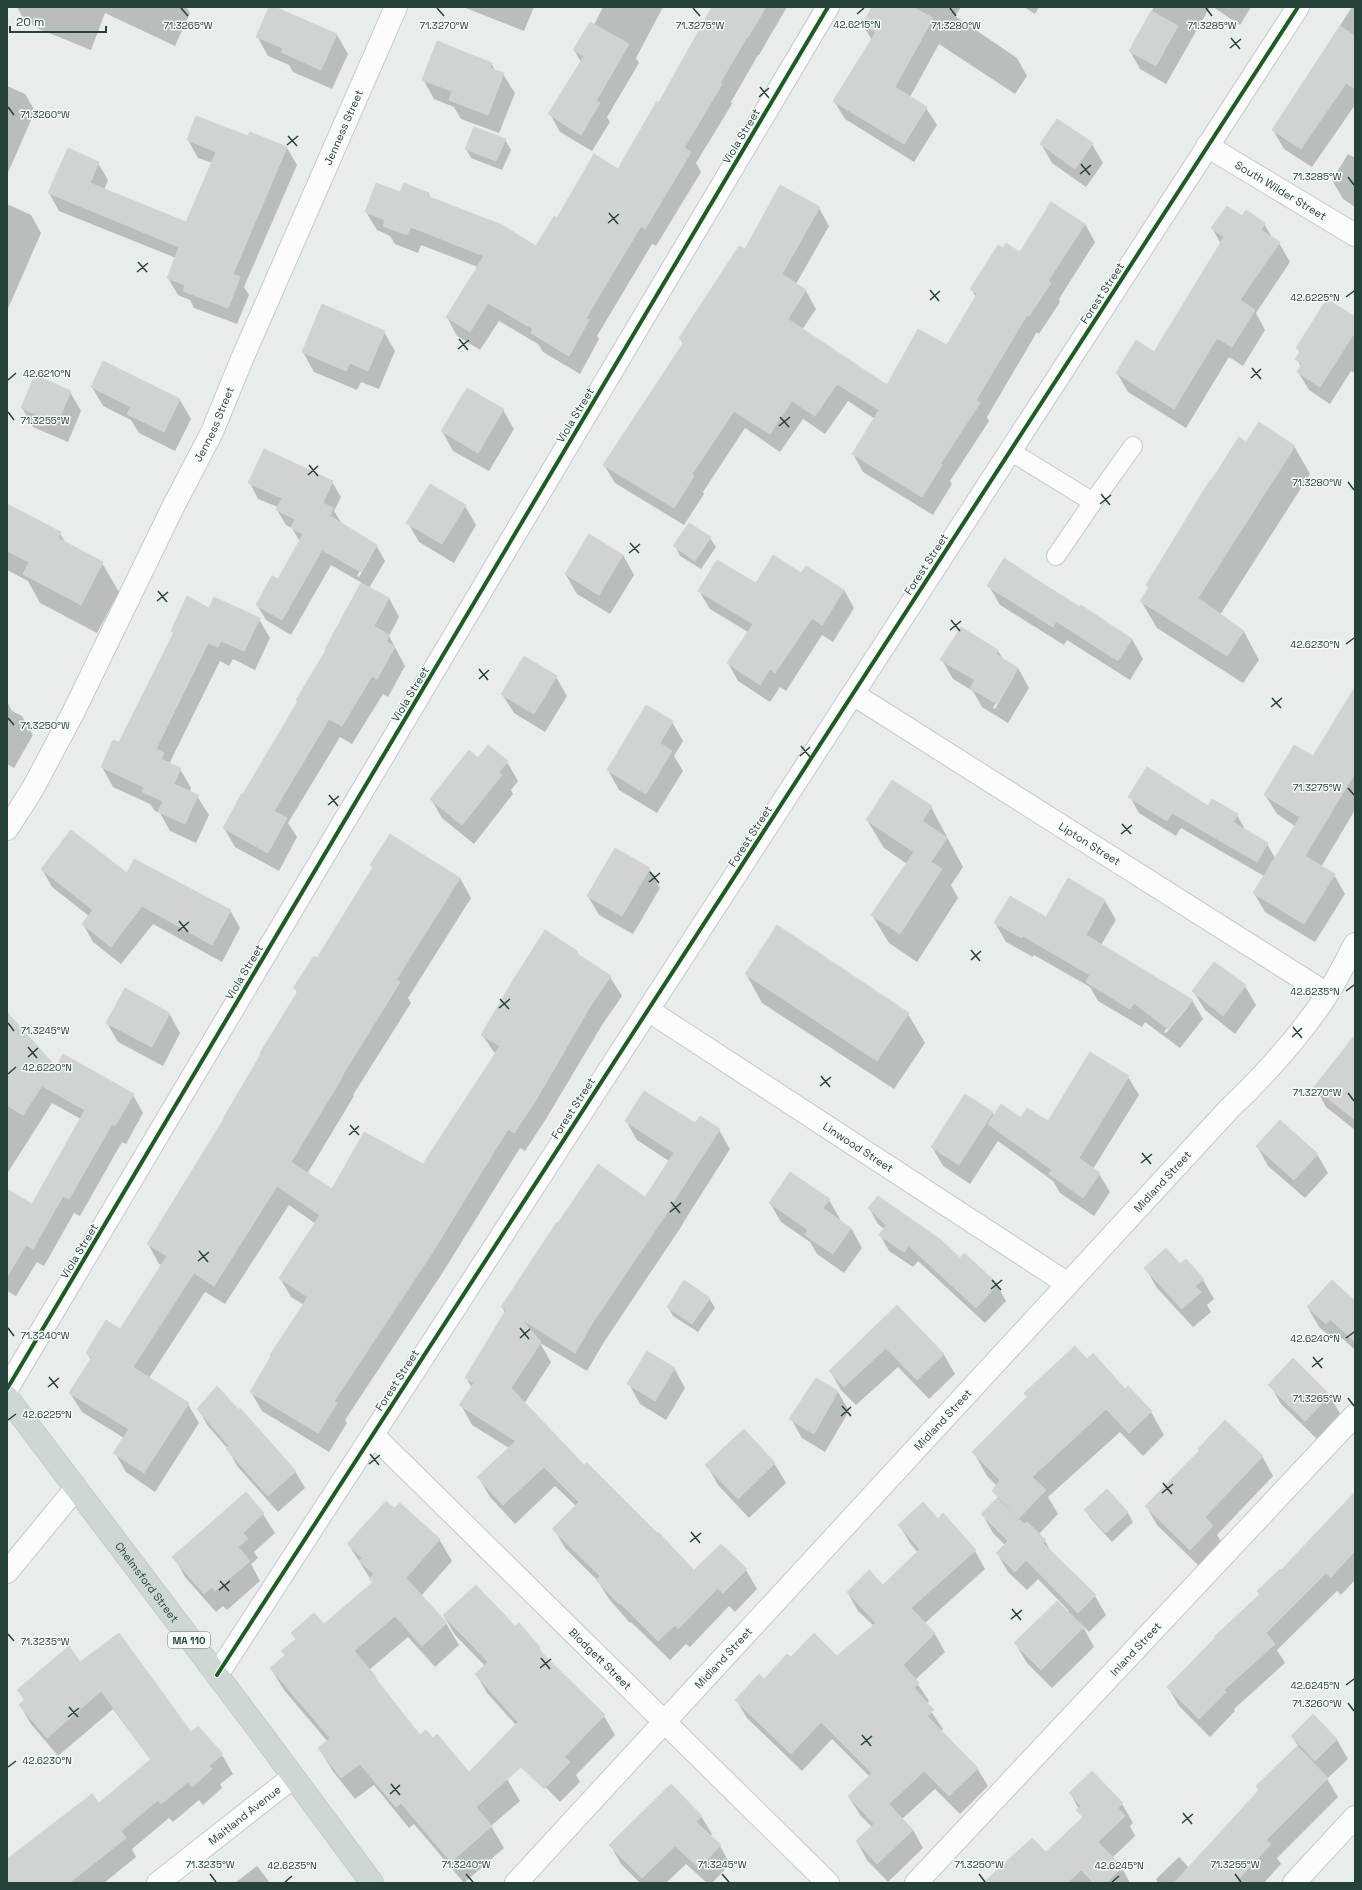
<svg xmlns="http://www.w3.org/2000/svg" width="1362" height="1890" viewBox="0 0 1362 1890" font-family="'Space Grotesk',sans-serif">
<rect width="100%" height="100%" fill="#e8edeb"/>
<g fill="#0003" fill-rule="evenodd">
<path d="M17,7h169l4,6 -15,33 -70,-33 -14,37 -57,-23 -5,-8 -7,-3z"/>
<path d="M270,7l67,28 11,19 -16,35 -39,-17 -4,-7 -21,-9 -11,-20z"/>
<path d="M463,7h71l-10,24z"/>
<path d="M603,7h60l-27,51 3,5 -32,54 3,5 -18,29 -32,-19 -10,-18 31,-52 -7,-12 20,-25z"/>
<path d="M714,7h73l-28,48h-1l-27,47 1,2 -36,59 5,9 -45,74 -4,-2 -55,92 2,3 -19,35 -37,-22 -5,-8 -39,-23 -19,29 -23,-14 -10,-19 31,-50 -57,-22 -3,8 -23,-9 -5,-8 -13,-6 -11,-18 34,-18 28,-1 3,5 105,49 22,-28 60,-49 40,-64z"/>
<path d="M873,7h88l-6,9 62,42 10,18 -12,18 -76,-50 -29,53 16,11 11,17 -23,37 -69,-43 -11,-18 38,-61 -9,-15z"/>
<path d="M1024,7h15l-4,7z"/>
<path d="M1154,7h56l-44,77 -26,-15 -10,-18z"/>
<path d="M1213,7h38l-11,18z"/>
<path d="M1352,7h3v98l-43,62 -28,-18 -11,-19z"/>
<path d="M491,63l4,8 8,3 12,19 -16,40 -38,-14 -7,-12 -20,-8 -11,-20z"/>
<path d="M7,86l18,8 10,17 -28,64z"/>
<path d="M249,137l38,11 10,17 -53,122 5,8 -12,29 -43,-16 -4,-8 -12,-5 -10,-17 8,-20 -117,-47 -10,-18 49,-30 10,17 -4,10 83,34 25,-61 -14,-5 -10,-18z"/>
<path d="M505,140l6,10 -9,20 -31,-12 -5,-9z"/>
<path d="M1041,144h51l11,19 -17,24 -34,-24z"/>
<path d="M1348,154l7,4v49l-12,-8 -11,-19z"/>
<path d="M7,204l24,11 10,18 -34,78z"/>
<path d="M819,208l10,18 -33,58 10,7 10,18 -14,21 85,57 60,-41 29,-49 -5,-8 32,-40 17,4 65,-29 10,18 -36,57 1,3 -21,32 -2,-2 -50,85 2,4 -39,60 2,3 -19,31 -70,-43 -10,-18 22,-35 -27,-18 -23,33 -22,-15 -23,33 -35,-24 -42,64 1,2 -20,31 -69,-42 -11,-18 79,-121 -3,-6 65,-87z"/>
<path d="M1242,217l22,7 9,15 6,4 11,19 -34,51 9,17 -22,36 -14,-9 -43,71 -58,-36 -11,-19 37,-20 67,-109 -9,-16z"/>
<path d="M1355,318v55l-4,-2 -21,33 -21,-14 -11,-18 3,-5 -4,-8 3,-6 -3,-5z"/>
<path d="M384,332l11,19 -16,38 -18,-7 -4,8 -43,-18 -11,-20z"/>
<path d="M92,387l88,13 11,19 -16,32 -36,-18 -8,-13 -28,-14z"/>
<path d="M70,392l11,19 -13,31 -35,-15 -11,-19z"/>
<path d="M503,410l11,19 -25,42 -36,-20 -11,-20z"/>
<path d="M1246,443l48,3 16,28 -90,141 24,17 15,28 -16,23 -86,-55 -16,-27 8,-12 -2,-4 65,-103z"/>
<path d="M332,482l9,15 -7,14 8,13 34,21 9,16 -16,27 20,10 10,19 -10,19 16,30 -17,31 -5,-3 -31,50 -12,-7 -52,86 9,14 -18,34 -44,-24 -11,-19 75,-126 63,-119 -31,-18 -40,70 -25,-15 -9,-15 21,-25 22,-38 -8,-14 -6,-3 -9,-15 1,-3 -20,-8 -8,-16zM372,551h2l-15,26 -2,-1z"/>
<path d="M7,505l53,28 6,11 36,19 17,29 -22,41 -57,-30 -12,-22 -21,-11z"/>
<path d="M465,506l11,19 -22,38 -35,-21 -11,-19z"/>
<path d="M710,538l6,9 -15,22 -21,-13 -5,-10z"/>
<path d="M623,555l11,20 -24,39 -33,-20 -11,-19z"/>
<path d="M802,574l42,16 10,18 -21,34 -11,-7 -36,56 -6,-4 -10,15 -32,-21 -10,-18 20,-31 -38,-23 -11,-18 57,-7z"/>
<path d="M989,586l91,22 52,31 11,20 -13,21 -63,-40 -3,5 -64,-40z"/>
<path d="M210,609l49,10 11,19 -15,32 -22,-11 -4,7 -9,-5 -51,103 11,5 11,19 -1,4 7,4 12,19 -13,28 -26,-12 -10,-18 -5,-2 -5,-7 -37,-17 -11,-20 18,-24 54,-109 -2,-4z"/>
<path d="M998,651l5,8 15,9 11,20 -21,35 -26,-16 -9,-16 -20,-12 -11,-19zM1012,676h2l-19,33 -2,-1z"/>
<path d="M556,677l11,19 -22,36 -31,-19 -12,-19z"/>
<path d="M7,702l5,9 10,5 11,19 -19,33 -7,-4z"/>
<path d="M1355,708v102l-34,57 13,8 11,19 -30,48 -50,-30 -11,-19 10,-17 -83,-48 -5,8 -37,-23 -9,-16 79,10 28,8 9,16 21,13 8,14 20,-32 -18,-12 -12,-19 49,-37z"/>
<path d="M672,722l11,19 -9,15 9,15 -26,42 -38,-23 -11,-20z"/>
<path d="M478,759l29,3 11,19 -7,9 2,4 -39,50 -32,-26 -11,-19z"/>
<path d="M931,807l32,60 -12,18 7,13 -41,64 -28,-19 -17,-28 35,-51 -23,-16 -17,-28z"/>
<path d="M390,835l70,43 11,20 -63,100 3,5 -58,92 1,1 -47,78 26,17 90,-26 73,-110 -14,-20 95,-84 3,7 30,19 12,19 -20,29 -56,94 -21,32 -5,-3 -77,124 -98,148 2,3 -18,29 -67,-41 -11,-19 53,-87 -13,-8 -11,-19 36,-54 -27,-19 -64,99 -20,-12 -56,86 39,26 11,19 -44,69 -29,-20 -11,-19 9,-15 -42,-26 -12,-19 21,-33 -4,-7 33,-23 42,-65 -3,-1 -11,-20 78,-125 72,-125 -3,-6 22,-29 57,-91 -2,-3z"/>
<path d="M42,869l85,6 103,35 10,18 -18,34 -69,-38 -32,40 -28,-22 -10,-18 6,-8 -37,-29z"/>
<path d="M649,869l11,19 -27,46 -34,-19 -11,-19z"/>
<path d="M1068,880l37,21 11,19 -15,25 91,55 11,19 -23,29 -35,-26 -3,5 -44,-26 -8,-14 -56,-32 -1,2 -27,-15 -11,-19 51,-5zM1185,1007h3l-22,26 -2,-1z"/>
<path d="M746,974l162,40 17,29 -31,46 -132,-86z"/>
<path d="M1245,986l11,19 -21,29 -30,-24 -12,-19z"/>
<path d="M169,1013l11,20 -17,33 -45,-24 -11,-19z"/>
<path d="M7,1016l49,52 77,27 10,18 -17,31 -4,-2 -42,74 -6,-3 -30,53 -7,-4 -21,34 -9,-5v-101l25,15 49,-86 -29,-16 -45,71z"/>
<path d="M1355,1064v66l-29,-23 -11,-20z"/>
<path d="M1128,1077l11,18 -46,74 6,5 11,18 -16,24 -34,-23 -7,-12 -55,-40 -28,43 -27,-18 -11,-19 33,-52 28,18 1,3 55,6z"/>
<path d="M626,1121l69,4 24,5 11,19 -47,74v1l-79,118 -17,29 -47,-28 11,19 -27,42 60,63 110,105 52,-2 11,19 -22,23 -6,-6 -39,41 -4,-3 -16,16 -39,-38 -1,1 -21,-24 -11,-18 -33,-33 -11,-19 22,-23 -21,-20 -40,38 -25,-27 -11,-19 30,-30 -37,-23 -11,-20 11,-17 -6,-10 39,-65 -3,-6 143,-109 24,-37 -32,-21z"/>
<path d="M1257,1146l60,8 11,19 -23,25 -37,-32z"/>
<path d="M829,1200l11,19 -1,1 12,8 11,20 -18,25 -27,-19 -7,-12 -29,-20 -11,-19z"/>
<path d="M869,1208l91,51 4,-5 33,31 9,16 -21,22 -67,-62 -5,6 -24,-16 -9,-16 4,-6 -6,-5z"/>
<path d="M1146,1269l57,11 11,19 -7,6 4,7 -18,15 -36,-39z"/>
<path d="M709,1298l6,10 -17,24 -25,-16 -5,-9z"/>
<path d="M1355,1302v48l-13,-12 -5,5 -18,-16 -11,-19z"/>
<path d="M897,1306l47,49 11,19 -26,25 -31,-32 -42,38 -15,-15 -11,-19z"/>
<path d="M1087,1361l64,51 13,23 -21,21 -23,-24 -72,65 10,17 -20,21 7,6 7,12 43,43 11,19 -17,17 -7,-7 12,22 -42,41 -25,-25 -12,-20 54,-32 -31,-32 -11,11 -19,-18 -11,-19 8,-8 -12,-12 -11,-19 16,-16 -5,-7 4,-5 -10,-10 -13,-23z"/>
<path d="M674,1368l11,20 -19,32 -26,-16 -11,-20z"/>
<path d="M816,1379l22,13 11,19 -24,41 -23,-14 -11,-19z"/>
<path d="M1270,1385l59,10 12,20 -24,24 -36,-35z"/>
<path d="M198,1409l97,62 10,17 -27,24 -41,-46 -9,-17 -20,-23z"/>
<path d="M1262,1456l11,20 -56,59 7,11 -23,22 -44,-43 -11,-19z"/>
<path d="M774,1463l12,20 -37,35 -31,-33 -11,-20z"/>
<path d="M1107,1490l21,23 5,9 -21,20 -21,-23 -6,-9z"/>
<path d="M246,1494l17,20 12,19 -21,19 4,6 -7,6 9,17 -33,29 -4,-4 -7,6 -31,-35 -11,-20z"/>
<path d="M1355,1494v86l-14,15 -4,-4 -60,59 8,13 -51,46 1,2 -25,26 -31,-31 -11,-19 93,-92 20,-23z"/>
<path d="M938,1520l37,31 10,18 -60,54 10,11 10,18 -30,28 14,21 -3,3 17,25 -2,2 36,37 11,18 -28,28 -25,-25 -33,30 11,11 10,18 -35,34 -21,-22 -10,-18 15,-15 -12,-12 -11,-18 21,-20 -38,-38 -30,32 -55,-53 -11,-18 55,-41 46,-2 37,-31 -16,-15 -10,-18 35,-7 35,-33 -8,-10 -11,-18z"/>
<path d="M439,1539l13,22 -31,35 25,27 13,22 -24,22 -27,-30 -39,33 51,67 12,2 37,35 38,5 13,22 -29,25 13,22 -40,35 -50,-59 -5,4 -35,-43 -19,14 -23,-29 -13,-22 9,-6 -44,-52 -13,-21 14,-13 -2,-5 13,-11 -3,-7 31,-8 49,-42 -25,-39z"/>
<path d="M444,1616l71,12 24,20 6,10 59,58 11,19 -39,40 4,7 -20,20 -44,-45v-32l-29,-32 -11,-19 9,-8 -30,-31z"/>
<path d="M80,1663l110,71 8,-7 24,28 11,19 -13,10 2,4 -19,17 -4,-5 -26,22 -4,-4 -37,31 4,8 -32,26h-97v-22l92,-56 52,-45 -38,-51 -55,47 -27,-32 -11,-19 5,-4 -7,-11z"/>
<path d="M1313,1716l24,24 11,19 -21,20 11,18 -61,61 4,6 -17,19h-106l-2,-4 23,-22 10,11 70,-77 -2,-5 41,-40 -6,-10z"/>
<path d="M1070,1793l52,11 11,19 -3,3 5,10 -23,22 10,10 8,15h-119l72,-64 -5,-9 1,-1z"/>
<path d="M701,1816l11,18 -2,2 10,10 10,18 -18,19h-5l-21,-19 -20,19h-26l-19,-19 -10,-18z"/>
<path d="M257,1866l13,17h-35z"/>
</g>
<g fill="#cfd4d2" stroke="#d1d6d4">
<path d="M269,7h6l62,27 -16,36 -40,-18 2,-4 -27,-11z"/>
<path d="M712,7h54l-18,30h-1l-27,46 2,1 -38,64 7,4 -46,77 -4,-3 -55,92 3,2 -20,36 -38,-23 2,-4 -45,-26 -18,29 -24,-15 38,-61 -73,-29 -4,8 -24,-9 2,-6 -20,-8 11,-29 24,9 4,-9 25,10 -2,3 75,29 34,21 18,-30 3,2 37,-64 24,15 39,-68 1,3z"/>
<path d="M872,7h40l21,11 -38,69 32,20 -23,37 -71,-43 43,-69 -14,-7z"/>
<path d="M1151,11l27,15 -22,40 -27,-15z"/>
<path d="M590,22l39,22 -33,57 4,2 -19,32 -33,-21 36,-58 -11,-6z"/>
<path d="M1340,26l15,10v53l-9,-6 -45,66 -29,-19z"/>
<path d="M437,41l55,22 -2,5 14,5 -16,42 -39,-15 3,-9 -30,-11z"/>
<path d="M196,116l52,20 2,-4 37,15 -54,127 7,3 -12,31 -45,-17 2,-6 -18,-7 12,-31 -131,-54 20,-45 31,14 -9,21 96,39 30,-70 -29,-12z"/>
<path d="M1057,119l36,24 -18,26 -35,-25z"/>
<path d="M474,127l32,12 -10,22 -31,-12z"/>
<path d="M780,185l40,22 -38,67 24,16 -18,29 99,66 31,-56 29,16 30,-51 -7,-5 28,-44 5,3 3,-5 14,9 31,-50 34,22 -37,57 3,2 -22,33 -2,-1 -51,85 4,3 -40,61 2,1 -20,32 -70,-43 27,-44 -42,-26 -22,32 -23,-15 -22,33 -36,-23 -42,63 2,2 -20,32 -71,-43 81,-123 -5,-4 60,-92 6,3z"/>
<path d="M1227,206l15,10 4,-6 19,13 -4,7 19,12 -40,58 15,10 -23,37 -15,-9 -43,71 -58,-36 20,-33 18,12 70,-115 -13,-9z"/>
<path d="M1327,299l28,18v15l-35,55 -23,-15 5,-8 -7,-5 6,-8 -5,-3z"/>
<path d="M322,304l63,27 -17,40 -18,-8 -4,8 -44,-19z"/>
<path d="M103,361l77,38 -16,33 -37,-18 4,-7 -40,-20z"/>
<path d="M35,375l36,16 -14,32 -36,-15z"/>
<path d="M467,388l37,21 -26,44 -37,-22z"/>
<path d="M1259,422l36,24 -97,152 46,33 -17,25 -87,-55 9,-14 -3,-2 64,-105 1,1 28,-44 7,5z"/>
<path d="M264,449l69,32 -10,22 10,5 -3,8 47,29 -16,27 -39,-22 -40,70 -26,-15 16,-29 6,3 25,-45 -12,-6 4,-9 -19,-9 6,-12 -34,-15z"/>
<path d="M430,484l36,21 -24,39 -36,-21z"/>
<path d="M7,504l54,28 -3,6 45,24 -22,43 -58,-31 6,-12 -22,-11z"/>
<path d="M689,523l22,14 -16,24 -22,-15z"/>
<path d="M589,534l34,21 -24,40 -34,-21z"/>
<path d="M773,555l28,18 5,-7 38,24 -22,35 -10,-7 -37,55 -5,-4 -10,16 -33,-22 26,-39 -55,-33 19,-31 39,23z"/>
<path d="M1004,558l33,22 43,27 1,-2 51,34 -14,22 -62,-40 -3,6 -66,-41z"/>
<path d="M361,583l28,15 -15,28 15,9 -3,6 9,6 -18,32 -5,-3 -30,50 -13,-7 -55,92 13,7 -19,35 -45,-25 19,-35 1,1 55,-93 -2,-1 30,-50 -1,-1z"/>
<path d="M187,596l22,12 5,-11 46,21 -16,33 -23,-10 -3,6 -10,-4 -52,106 8,4 -3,6 20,9 -7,16 24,11 -13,29 -27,-12 5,-11 -21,-9 2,-5 -43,-20 12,-27 6,2 55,-110 -3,-1z"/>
<path d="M961,627l37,23 -2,4 22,14 -21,36 -27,-16 5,-8 -35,-20z"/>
<path d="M524,656l33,20 -23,38 -33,-20z"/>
<path d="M1355,687v86l-50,83 30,18 -31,50 -51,-31 47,-76 -36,-22 30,-50 19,11z"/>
<path d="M646,705l27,16 -13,22 12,8 -26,43 -39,-24z"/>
<path d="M488,745l20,16 -9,11 3,3 -40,50 -32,-26 39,-49 9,8z"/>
<path d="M1147,767l61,39 4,-7 26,15 -5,8 35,21 -11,19 -85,-49 -5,8 -39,-24z"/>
<path d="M892,780l40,26 -10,15 25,17 -16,24 11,7 -42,65 -29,-19 43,-63 -48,-32z"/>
<path d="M71,830l56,43 7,-14 97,51 -19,35 -70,-39 -31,41 -29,-23 11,-14 -52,-41z"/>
<path d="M390,834l70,44 -64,102 4,2 -58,94h1l-52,86 41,27 32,-57 59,32 77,-118 -19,-11 31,-53 33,-52 32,21 -1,2 35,23 -20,29 -55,95 -22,33 -6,-4 -76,124 -98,148 3,2 -19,30 -68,-41 21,-36 -1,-1 38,-58 -29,-19 41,-63 -43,-29 -63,100 -20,-13 -61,94 56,36 -45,70 -31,-20 16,-24 -60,-36 23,-36 -6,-4 20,-33 14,9 47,-73 -20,-12 78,-127h-1l37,-63 -1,-1 38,-62 -5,-3 21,-32 3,2 56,-91 -3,-2z"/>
<path d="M615,848l35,20 -28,48 -35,-20z"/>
<path d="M1068,878l37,22 -19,35 107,65 -25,29 -34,-26 -4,6 -44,-27 4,-7 -67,-39 -1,2 -28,-15 16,-27 36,21z"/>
<path d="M777,925l132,88 -32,48 -132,-87z"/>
<path d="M1214,962l32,23 -23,31 -31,-25z"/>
<path d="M125,988l45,25 -18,34 -46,-24z"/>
<path d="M7,1012l49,55 7,-13 71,40 -19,32 -3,-2 -43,75 -6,-3 -30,53 -7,-4 -19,32v-88l25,15 53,-94 -43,-24 -19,29 -16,-10z"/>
<path d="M1355,1035v85l-41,-33z"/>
<path d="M1090,1052l39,24 -50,82 21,15 -17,25 -34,-24 3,-4 -64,-46 13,-20 20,14 6,-10 21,13z"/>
<path d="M644,1091l51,32 5,-7 20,13 -48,75h1l-80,118 -18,31 -54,-34 20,23 -30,46 73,77 3,-2 70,70 1,-1 36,38 27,-26 26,25 -24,24 -5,-5 -40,41 -3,-4 -17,16 -38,-38 -1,1 -23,-24 4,-4 -48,-47 27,-27 -35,-35 -41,38 -26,-28 39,-36 -57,-36 15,-22 -9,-5 41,-68 -5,-3 56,-85 1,1 40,-59 47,33 29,-44 -49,-32z"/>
<path d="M965,1094l28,18 -34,53 -28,-18z"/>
<path d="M1280,1120l38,34 -24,26 -38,-34z"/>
<path d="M790,1172l40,27 -7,9 28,20 -18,26 -28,-19 3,-5 -39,-27z"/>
<path d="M878,1196l63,44 19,18 4,-5 34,31 -22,24 -67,-62 -5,6 -25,-17 7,-10 -18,-17z"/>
<path d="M1166,1248l14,16 6,-5 18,20 -9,7 6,6 -19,17 -38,-41z"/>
<path d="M684,1280l26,18 -18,26 -25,-17z"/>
<path d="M1332,1280l23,21v41l-25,-23 -4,5 -19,-17z"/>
<path d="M897,1305l47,49 -27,26 -31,-32 -42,39 -15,-16z"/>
<path d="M1075,1346l12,13 6,-6 32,36 3,-3 24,25 -23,22 -23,-24 -74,68 14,13 -27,28 -27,-27 8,-11 -28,-28 55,-55 -3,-4z"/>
<path d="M647,1351l28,17 -20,33 -28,-17z"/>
<path d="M1293,1358l37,37 -25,26 -37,-36z"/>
<path d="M816,1378l22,13 -24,43 -25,-15z"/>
<path d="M217,1386l22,24 1,-2 56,63 -28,25 -42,-47 3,-3 -32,-37z"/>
<path d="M1225,1420l38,36 -58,61 8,9 -23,24 -45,-44 55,-56 -2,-1z"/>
<path d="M744,1429l31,34 -37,36 -33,-34z"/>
<path d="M1107,1489l21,23 -22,21 -22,-23z"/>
<path d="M246,1492l18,21 -21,20 5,6 -10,8 12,14 -35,30 -3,-4 -8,7 -32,-37z"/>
<path d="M1355,1492v59l-24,26 -5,-4 -60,60 9,11 -51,46 2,2 -27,27 -32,-32 48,-49 -1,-1 46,-43 -3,-3 23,-22 1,1z"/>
<path d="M997,1498l27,26 3,-2 19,18 -3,3 53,52 -18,18 -52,-53 -11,12 -19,-19 12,-12 -27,-27z"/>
<path d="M386,1501l8,7 6,-5 40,36 -34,39 41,45 -25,23 -27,-30 -41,35 22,26 -1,1 45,57 6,-5 7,8 4,-4 32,38 49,-50 -43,-48 13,-12 -45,-47 33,-30 39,41 4,-3 21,24 -2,2 67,66 -41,42 6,5 -26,27 -23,-22 -45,40 16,19 -41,36 -50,-59 -5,4 -36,-43 -19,14 -23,-30 12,-10 -60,-70 15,-13 -4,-4 15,-12 -5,-6 23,-20 10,11 49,-42 -4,-3 5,-5 -15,-13 3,-3 -15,-14z"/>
<path d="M923,1502l15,17 5,-6 33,37 -65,58 24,25 -32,32 16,18 -5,5 20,22 -7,6 51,52 -29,28 -25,-25 -35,33 24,26 -36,34 -21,-23 18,-17 -26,-28 24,-23 -51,-51 -30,32 -56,-54 24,-26 5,5 23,-25 4,3 23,-24 23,23 39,-33 -29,-31 22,-22 14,15 37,-36 -22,-24z"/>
<path d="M1057,1601l27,26 -43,43 -27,-27z"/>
<path d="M119,1633l72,99 7,-6 25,28 -14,12 3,3 -20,18 -4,-5 -27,22 -3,-4 -37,31 5,7 -57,45h-62v-24l85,-65 7,9 52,-44 -50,-68 -54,47 -28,-33 6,-6 -8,-9 52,-44 11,16z"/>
<path d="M1313,1714l24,25 -22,22 -24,-25z"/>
<path d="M1297,1746l31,32 -62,62 5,4 -36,39h-61l85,-93 -3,-4z"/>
<path d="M1092,1771l31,32 -5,5 7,8 -27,26 24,25 -16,16h-12l-13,-13 -14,13h-84l49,-45 14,14 37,-35 -7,-7 5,-4 -12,-13z"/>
<path d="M671,1784l31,32 -6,6 25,23 -22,23 -24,-22 -33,32 -33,-33z"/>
</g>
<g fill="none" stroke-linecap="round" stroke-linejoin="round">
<g stroke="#c5cac8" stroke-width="20">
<g id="service">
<path d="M1010,451l83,51 40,-56"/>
<path d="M1056,556l37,-54"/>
</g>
</g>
<g stroke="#c5cac8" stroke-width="24">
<g id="minor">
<path id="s1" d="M1207,146l148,89"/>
<path id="s2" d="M853,694l474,300"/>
<path id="s3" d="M7,829l25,-39 41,-77 100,-206 39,-75 30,-73 154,-352"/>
<path id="s4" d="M648,1010l420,274"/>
<path d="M7,1389l821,-1382"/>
<path id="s5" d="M373,1435l455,448"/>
<path d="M7,1572l69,-84"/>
<path d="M217,1675l1081,-1668"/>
<path id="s6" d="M158,1883l135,-106"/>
<path id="s7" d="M516,1883l713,-774c37,-35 70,-72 98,-114 10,-16 19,-34 28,-51"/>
<path id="s8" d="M916,1883l439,-468"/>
<path d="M1294,1883l61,-66"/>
</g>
</g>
<g stroke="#c3ccc9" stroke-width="24">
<g id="primary">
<path id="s9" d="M7,1397l260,344 105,142"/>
</g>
</g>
<use href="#service" stroke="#fcfcfc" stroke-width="18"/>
<use href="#minor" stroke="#fcfcfc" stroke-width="22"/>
<use href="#primary" stroke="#cfd7d5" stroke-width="22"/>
<g stroke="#f7fbf9" stroke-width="6">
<g id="cycleway">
<path d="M7,1389l821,-1382"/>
<path d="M217,1675l1081,-1668"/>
</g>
</g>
<use href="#cycleway" stroke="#1b5e20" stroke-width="4"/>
</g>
<path fill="none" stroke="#24423a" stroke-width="1.5" d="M181,8l7,8M437,8l7,8M693,8l7,8M950,8l6,8M1206,8l6,8M857,14l7,-6M1231,38l9,11M1230,48l11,-9M760,87l9,11M759,97l10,-9M8,107l6,8M288,136l9,10M287,145l11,-9M1081,164l9,11M1080,174l11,-9M1348,177l6,8M609,213l9,11M608,223l11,-9M138,262l9,10M137,272l11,-9M930,290l9,11M1346,297l8,-6M930,300l10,-9M459,339l9,11M458,349l11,-9M1252,368l9,11M1251,378l10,-9M8,380l8,-7M8,412l6,8M780,417l9,10M779,426l11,-9M309,465l9,11M308,475l10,-9M1348,482l6,8M1101,494l9,11M1100,504l11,-9M630,543l9,10M629,553l11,-9M158,591l9,11M157,601l11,-9M951,620l9,11M950,630l11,-9M1346,644l8,-6M479,669l9,11M479,679l10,-9M1272,698l9,10M1271,707l11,-9M8,718l6,7M801,746l9,11M800,756l10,-9M1348,788l6,7M329,795l9,11M328,805l11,-9M1122,824l9,10M1121,834l11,-9M650,872l9,11M649,882l11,-9M179,921l9,11M178,931l11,-9M971,950l9,11M971,960l10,-9M1346,991l8,-6M500,999l9,10M499,1008l11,-9M8,1023l6,8M1293,1027l9,11M1292,1037l10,-9M28,1047l9,11M28,1057l10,-9M8,1074l8,-7M821,1076l9,11M820,1086l11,-9M1348,1093l6,8M350,1125l9,10M349,1135l10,-9M1142,1153l9,11M1141,1163l11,-9M671,1202l9,11M670,1212l11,-9M199,1251l9,11M198,1261l11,-9M992,1280l9,10M991,1289l11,-9M8,1328l6,8M520,1328l9,11M520,1338l10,-9M1346,1338l8,-6M1313,1357l9,11M1312,1367l11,-9M49,1377l9,11M48,1387l11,-9M1348,1398l6,8M842,1406l9,10M841,1416l10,-9M8,1420l8,-6M370,1454l9,11M369,1464l11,-9M1163,1483l9,11M1162,1493l11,-9M691,1532l9,11M690,1542l11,-9M220,1581l9,10M219,1590l11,-9M1012,1609l9,11M1011,1619l11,-9M8,1634l6,7M541,1658l9,11M540,1668l11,-9M1346,1685l8,-6M1348,1703l6,8M69,1707l9,10M68,1717l11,-9M862,1735l9,11M861,1745l11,-9M8,1767l8,-6M391,1784l9,11M390,1794l10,-9M1183,1813l9,11M1182,1823l11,-9M210,1874l6,8M466,1874l7,8M722,1874l7,8M979,1874l6,8M1235,1874l6,8M285,1882l7,-6M1112,1882l7,-6"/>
<g text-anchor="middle" stroke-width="3" stroke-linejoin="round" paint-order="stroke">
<rect fill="#f7fbf9" stroke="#637a73" stroke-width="1" x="168" y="1632" width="42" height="16" rx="3"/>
<g font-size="10" font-weight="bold" fill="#24423a">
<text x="189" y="1644">MA 110</text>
</g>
<g font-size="11" fill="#24423a" stroke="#f7fbf9">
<text dy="4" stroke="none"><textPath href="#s3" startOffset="779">Jenness Street</textPath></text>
<text transform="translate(741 136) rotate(-59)" y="4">Viola Street</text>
<text dy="4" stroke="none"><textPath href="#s1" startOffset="86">South Wilder Street</textPath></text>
<text transform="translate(1102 293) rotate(-57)" y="4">Forest Street</text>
<text transform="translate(575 415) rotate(-59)" y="4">Viola Street</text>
<text dy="4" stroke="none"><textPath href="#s3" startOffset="455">Jenness Street</textPath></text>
<text transform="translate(926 564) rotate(-57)" y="4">Forest Street</text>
<text transform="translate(410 694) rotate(-59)" y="4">Viola Street</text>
<text transform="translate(750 836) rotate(-57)" y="4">Forest Street</text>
<text dy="4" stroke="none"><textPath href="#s2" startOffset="280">Lipton Street</textPath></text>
<text transform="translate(244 972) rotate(-59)" y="4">Viola Street</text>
<text transform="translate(573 1108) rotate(-57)" y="4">Forest Street</text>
<text dy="4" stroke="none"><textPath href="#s4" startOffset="251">Linwood Street</textPath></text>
<text dy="4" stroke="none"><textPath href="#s7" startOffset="954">Midland Street</textPath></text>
<text transform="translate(79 1251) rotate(-59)" y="4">Viola Street</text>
<text transform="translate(397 1380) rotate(-57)" y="4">Forest Street</text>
<text dy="4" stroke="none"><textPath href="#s7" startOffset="630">Midland Street</textPath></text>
<text dy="4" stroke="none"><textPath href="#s9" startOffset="232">Chelmsford Street</textPath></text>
<text dy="4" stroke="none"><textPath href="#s8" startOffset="321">Inland Street</textPath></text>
<text dy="4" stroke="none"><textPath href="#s7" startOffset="306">Midland Street</textPath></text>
<text dy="4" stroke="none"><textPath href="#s5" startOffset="319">Blodgett Street</textPath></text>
<text dy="4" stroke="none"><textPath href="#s6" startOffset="110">Maitland Avenue</textPath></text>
</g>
</g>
<g font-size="10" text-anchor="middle" fill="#24423a" stroke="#f7fbf9" stroke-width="3" stroke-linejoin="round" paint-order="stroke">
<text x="857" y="28">42.6215°N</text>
<text x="1212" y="29">71.3285°W</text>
<text x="188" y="29">71.3265°W</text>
<text x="444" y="29">71.3270°W</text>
<text x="700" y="29">71.3275°W</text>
<text x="956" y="29">71.3280°W</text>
<text x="45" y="118">71.3260°W</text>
<text x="1317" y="180">71.3285°W</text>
<text x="1315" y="301">42.6225°N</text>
<text x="47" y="377">42.6210°N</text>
<text x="45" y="424">71.3255°W</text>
<text x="1317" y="486">71.3280°W</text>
<text x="1315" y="648">42.6230°N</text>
<text x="45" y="729">71.3250°W</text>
<text x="1317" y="791">71.3275°W</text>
<text x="1315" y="995">42.6235°N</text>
<text x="45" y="1034">71.3245°W</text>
<text x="47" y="1071">42.6220°N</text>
<text x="1317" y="1096">71.3270°W</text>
<text x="45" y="1339">71.3240°W</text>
<text x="1315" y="1342">42.6240°N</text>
<text x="1317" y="1402">71.3265°W</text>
<text x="47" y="1418">42.6225°N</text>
<text x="45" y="1645">71.3235°W</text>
<text x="1315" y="1689">42.6245°N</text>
<text x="1317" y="1707">71.3260°W</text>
<text x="47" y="1764">42.6230°N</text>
<text x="210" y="1868">71.3235°W</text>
<text x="466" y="1868">71.3240°W</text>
<text x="722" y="1868">71.3245°W</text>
<text x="979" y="1868">71.3250°W</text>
<text x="1235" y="1868">71.3255°W</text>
<text x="292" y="1869">42.6235°N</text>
<text x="1119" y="1869">42.6245°N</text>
</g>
<rect width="1362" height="1890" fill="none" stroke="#24423a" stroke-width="16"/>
<path d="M10 26v6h96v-6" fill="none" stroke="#24423a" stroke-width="2"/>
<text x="16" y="26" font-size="12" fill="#24423a" stroke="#f7fbf9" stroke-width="3" paint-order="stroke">20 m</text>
</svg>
